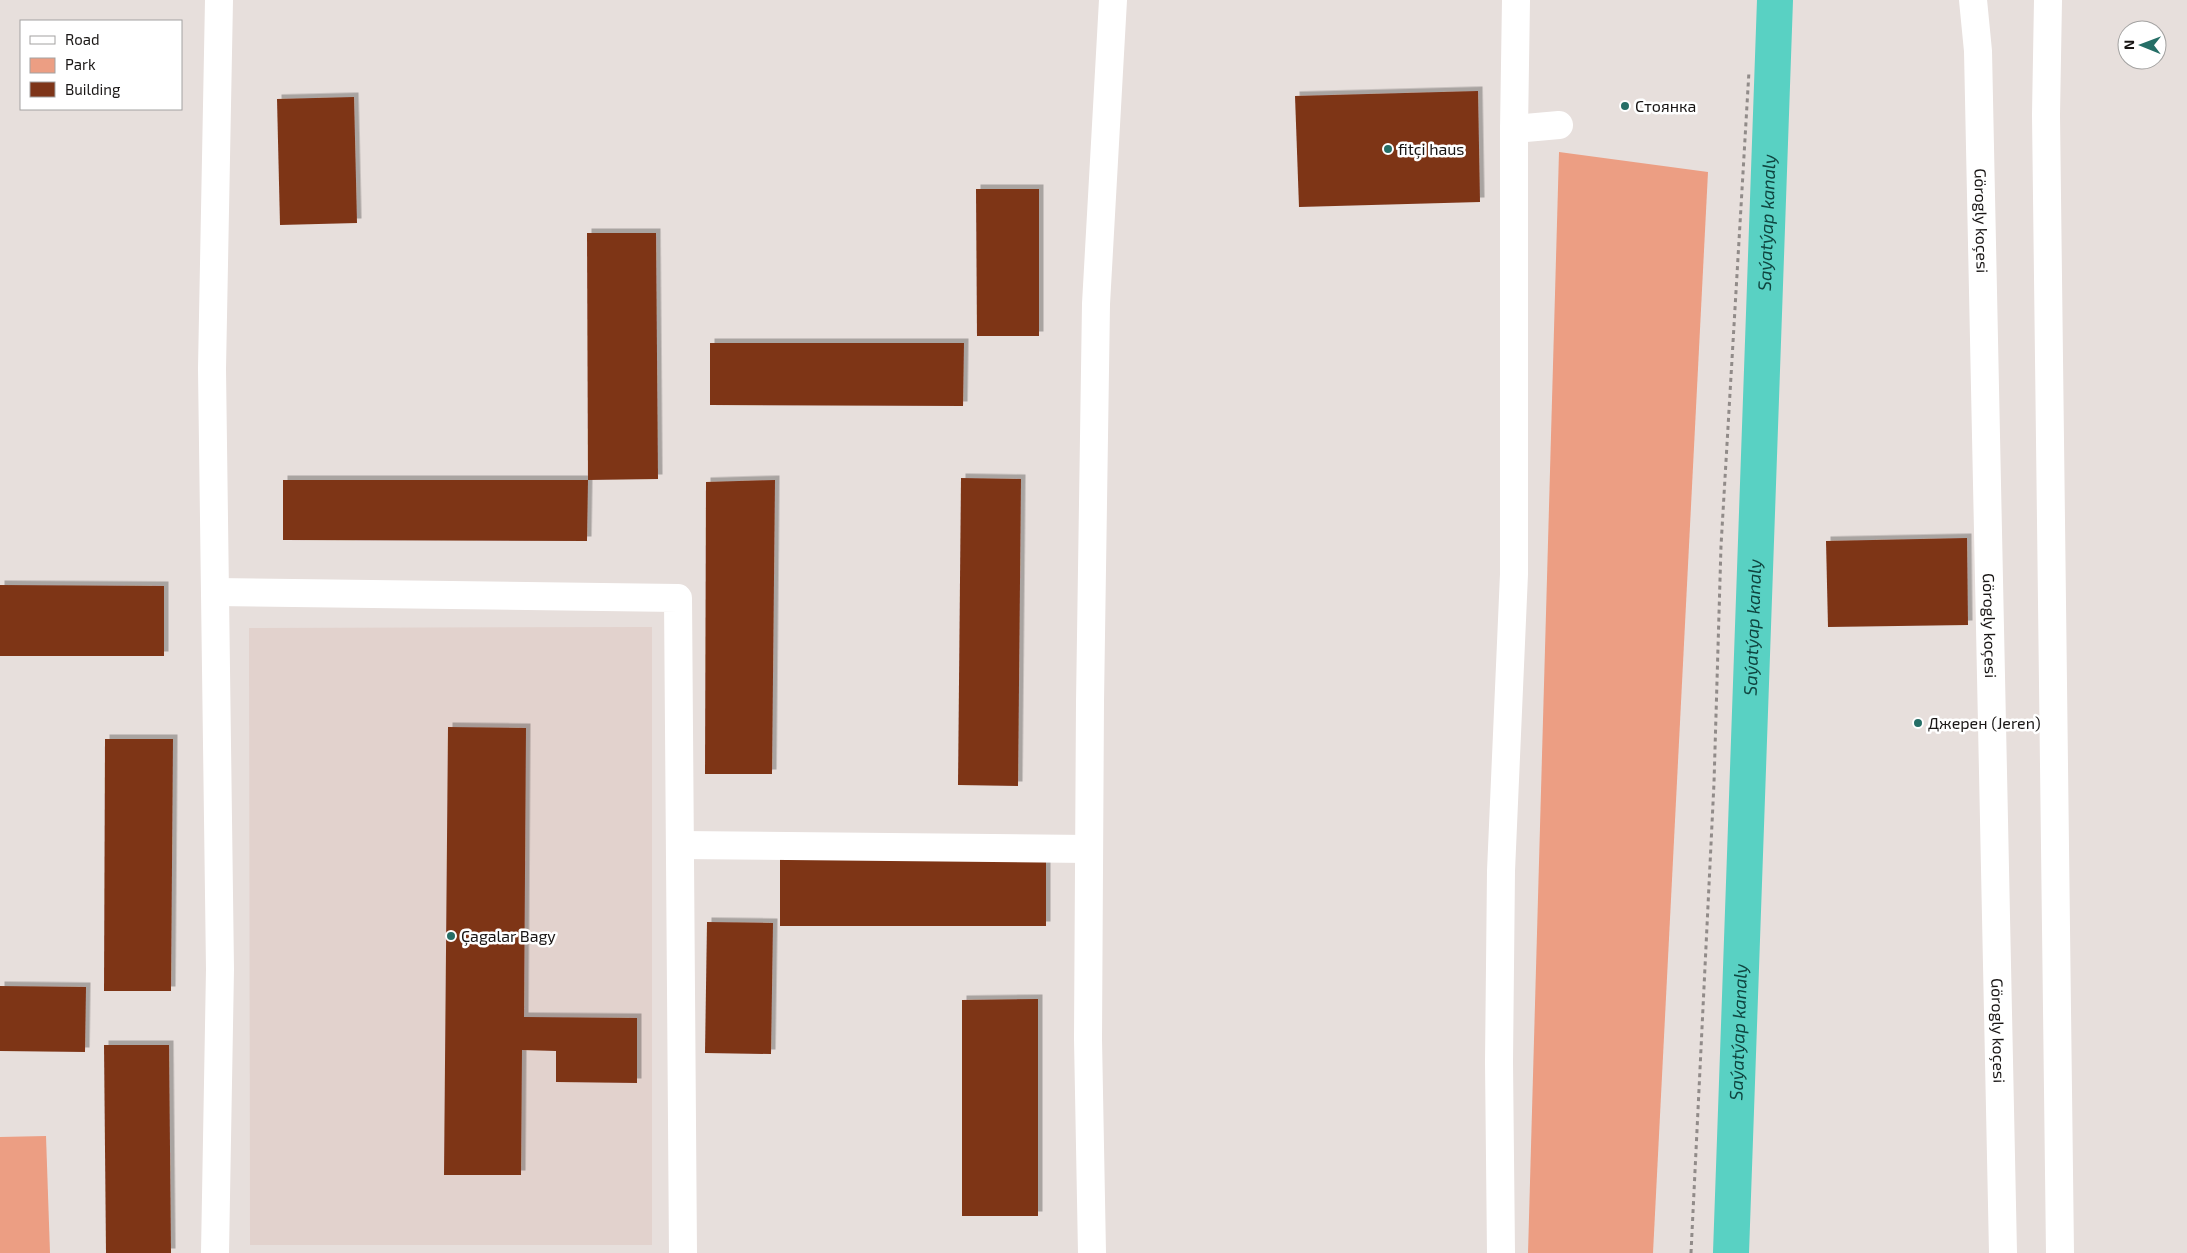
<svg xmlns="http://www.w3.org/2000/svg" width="2187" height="1253" viewBox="0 0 2187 1253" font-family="'Exo 2',sans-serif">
<defs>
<filter id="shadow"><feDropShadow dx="4.5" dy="-4.5" stdDeviation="0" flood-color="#0004"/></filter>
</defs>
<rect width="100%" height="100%" fill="#e7dfdc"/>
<path fill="#e2d2cd" d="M652,627v618h-402l-1,-617z"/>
<g fill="#ec9e83">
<path d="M1559,152l149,20 -55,1081h-125z"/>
<path d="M46,1136l4,117h-50v-116z"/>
</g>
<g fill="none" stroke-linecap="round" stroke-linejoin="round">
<path stroke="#59d1c3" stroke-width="36" id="s1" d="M1731,1253l44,-1253"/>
</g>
<g fill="#7e3519" filter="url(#shadow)">
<path d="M1478,91l2,111 -181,5 -4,-111z"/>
<path d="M354,97l3,126 -77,2 -3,-126z"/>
<path d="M976,189h63v147h-62z"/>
<path d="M587,233h69l2,246 -70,1z"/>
<path d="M710,343h254l-1,63 -253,-1z"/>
<path d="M961,478l60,1 -3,307 -60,-1z"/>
<path d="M283,480h305l-1,61 -304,-1z"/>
<path d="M775,480l-3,294h-67l1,-292z"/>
<path d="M1967,538l1,87 -140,2 -2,-86z"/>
<path d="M0,585l164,1v70h-164z"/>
<path d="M448,727l78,1 -2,289 113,1v65l-81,-1v-31l-34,-1 -1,125h-77z"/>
<path d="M105,739h68l-2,252h-67z"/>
<path d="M1046,858v68h-266v-67z"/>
<path d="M707,922l66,1 -2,131 -66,-1z"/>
<path d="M0,986l86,1 -1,65 -85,-1z"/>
<path d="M1038,999v217h-76v-216z"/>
<path d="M104,1045h65l2,208h-65z"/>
</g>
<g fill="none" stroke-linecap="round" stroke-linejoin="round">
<path stroke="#918b89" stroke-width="3" stroke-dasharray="4 4" stroke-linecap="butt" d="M1691,1253l23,-470 7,-237 28,-475"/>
<g stroke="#fff" stroke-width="28">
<path d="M1514,129l45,-4"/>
<path d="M215,592l463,6 5,655"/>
<path d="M680,845l409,4"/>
<path d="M215,1253l5,-284 -8,-600 7,-369"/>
<path d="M1092,1253l-4,-214 2,-337 6,-398 17,-304"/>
<path d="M1501,1253l-2,-191 2,-191 13,-297v-445l2,-129"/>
</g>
<g stroke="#fff" stroke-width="28">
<path id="s2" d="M1973,0l5,51 25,1202"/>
<path d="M2048,0l-2,115 14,1138"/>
</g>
</g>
<g fill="#256e66" stroke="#fff" stroke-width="2">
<circle cx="1625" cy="106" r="5"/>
<circle cx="1388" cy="149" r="5"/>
<circle cx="1918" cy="723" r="5"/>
<circle cx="451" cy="936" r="5"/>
</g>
<g text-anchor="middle" stroke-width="5" stroke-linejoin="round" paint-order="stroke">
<g font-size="16" fill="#191615" stroke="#fff" text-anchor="start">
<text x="1635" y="112">Стоянка</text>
<text x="1398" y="155">fitçi haus</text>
<text x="1928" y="729">Джерен (Jeren)</text>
<text x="461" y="942">Çagalar Bagy</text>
</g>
<g font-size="16" fill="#191615" stroke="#fff">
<text dy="6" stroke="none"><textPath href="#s2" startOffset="221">Görogly koçesi</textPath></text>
<text dy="6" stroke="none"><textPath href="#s2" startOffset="626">Görogly koçesi</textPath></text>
<text dy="6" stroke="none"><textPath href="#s2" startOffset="1031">Görogly koçesi</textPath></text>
</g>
<g font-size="18" font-style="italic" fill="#0f4540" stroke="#fff">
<text dy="6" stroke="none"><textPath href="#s1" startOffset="1031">Saýatýap kanaly</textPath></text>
<text dy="6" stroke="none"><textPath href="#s1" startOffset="626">Saýatýap kanaly</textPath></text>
<text dy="6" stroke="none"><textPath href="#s1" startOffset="221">Saýatýap kanaly</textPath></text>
</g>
</g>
<rect x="20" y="20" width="162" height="90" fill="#ffffff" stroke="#a3a2a1"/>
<rect x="30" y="36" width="25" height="8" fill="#ffffff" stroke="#a3a2a1"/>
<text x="65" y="45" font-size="15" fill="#191615">Road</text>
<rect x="30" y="58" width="25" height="15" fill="#ec9e83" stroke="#a3a2a1"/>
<text x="65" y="70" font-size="15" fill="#191615">Park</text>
<rect x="30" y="82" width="25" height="15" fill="#7e3519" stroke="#a3a2a1"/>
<text x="65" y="95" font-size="15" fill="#191615">Building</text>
<g transform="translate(2142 45) rotate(271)"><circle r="24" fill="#ffffff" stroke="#a3a2a1"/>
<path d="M0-4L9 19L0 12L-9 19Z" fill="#256e66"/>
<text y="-8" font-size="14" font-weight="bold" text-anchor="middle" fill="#191615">N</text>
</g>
</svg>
